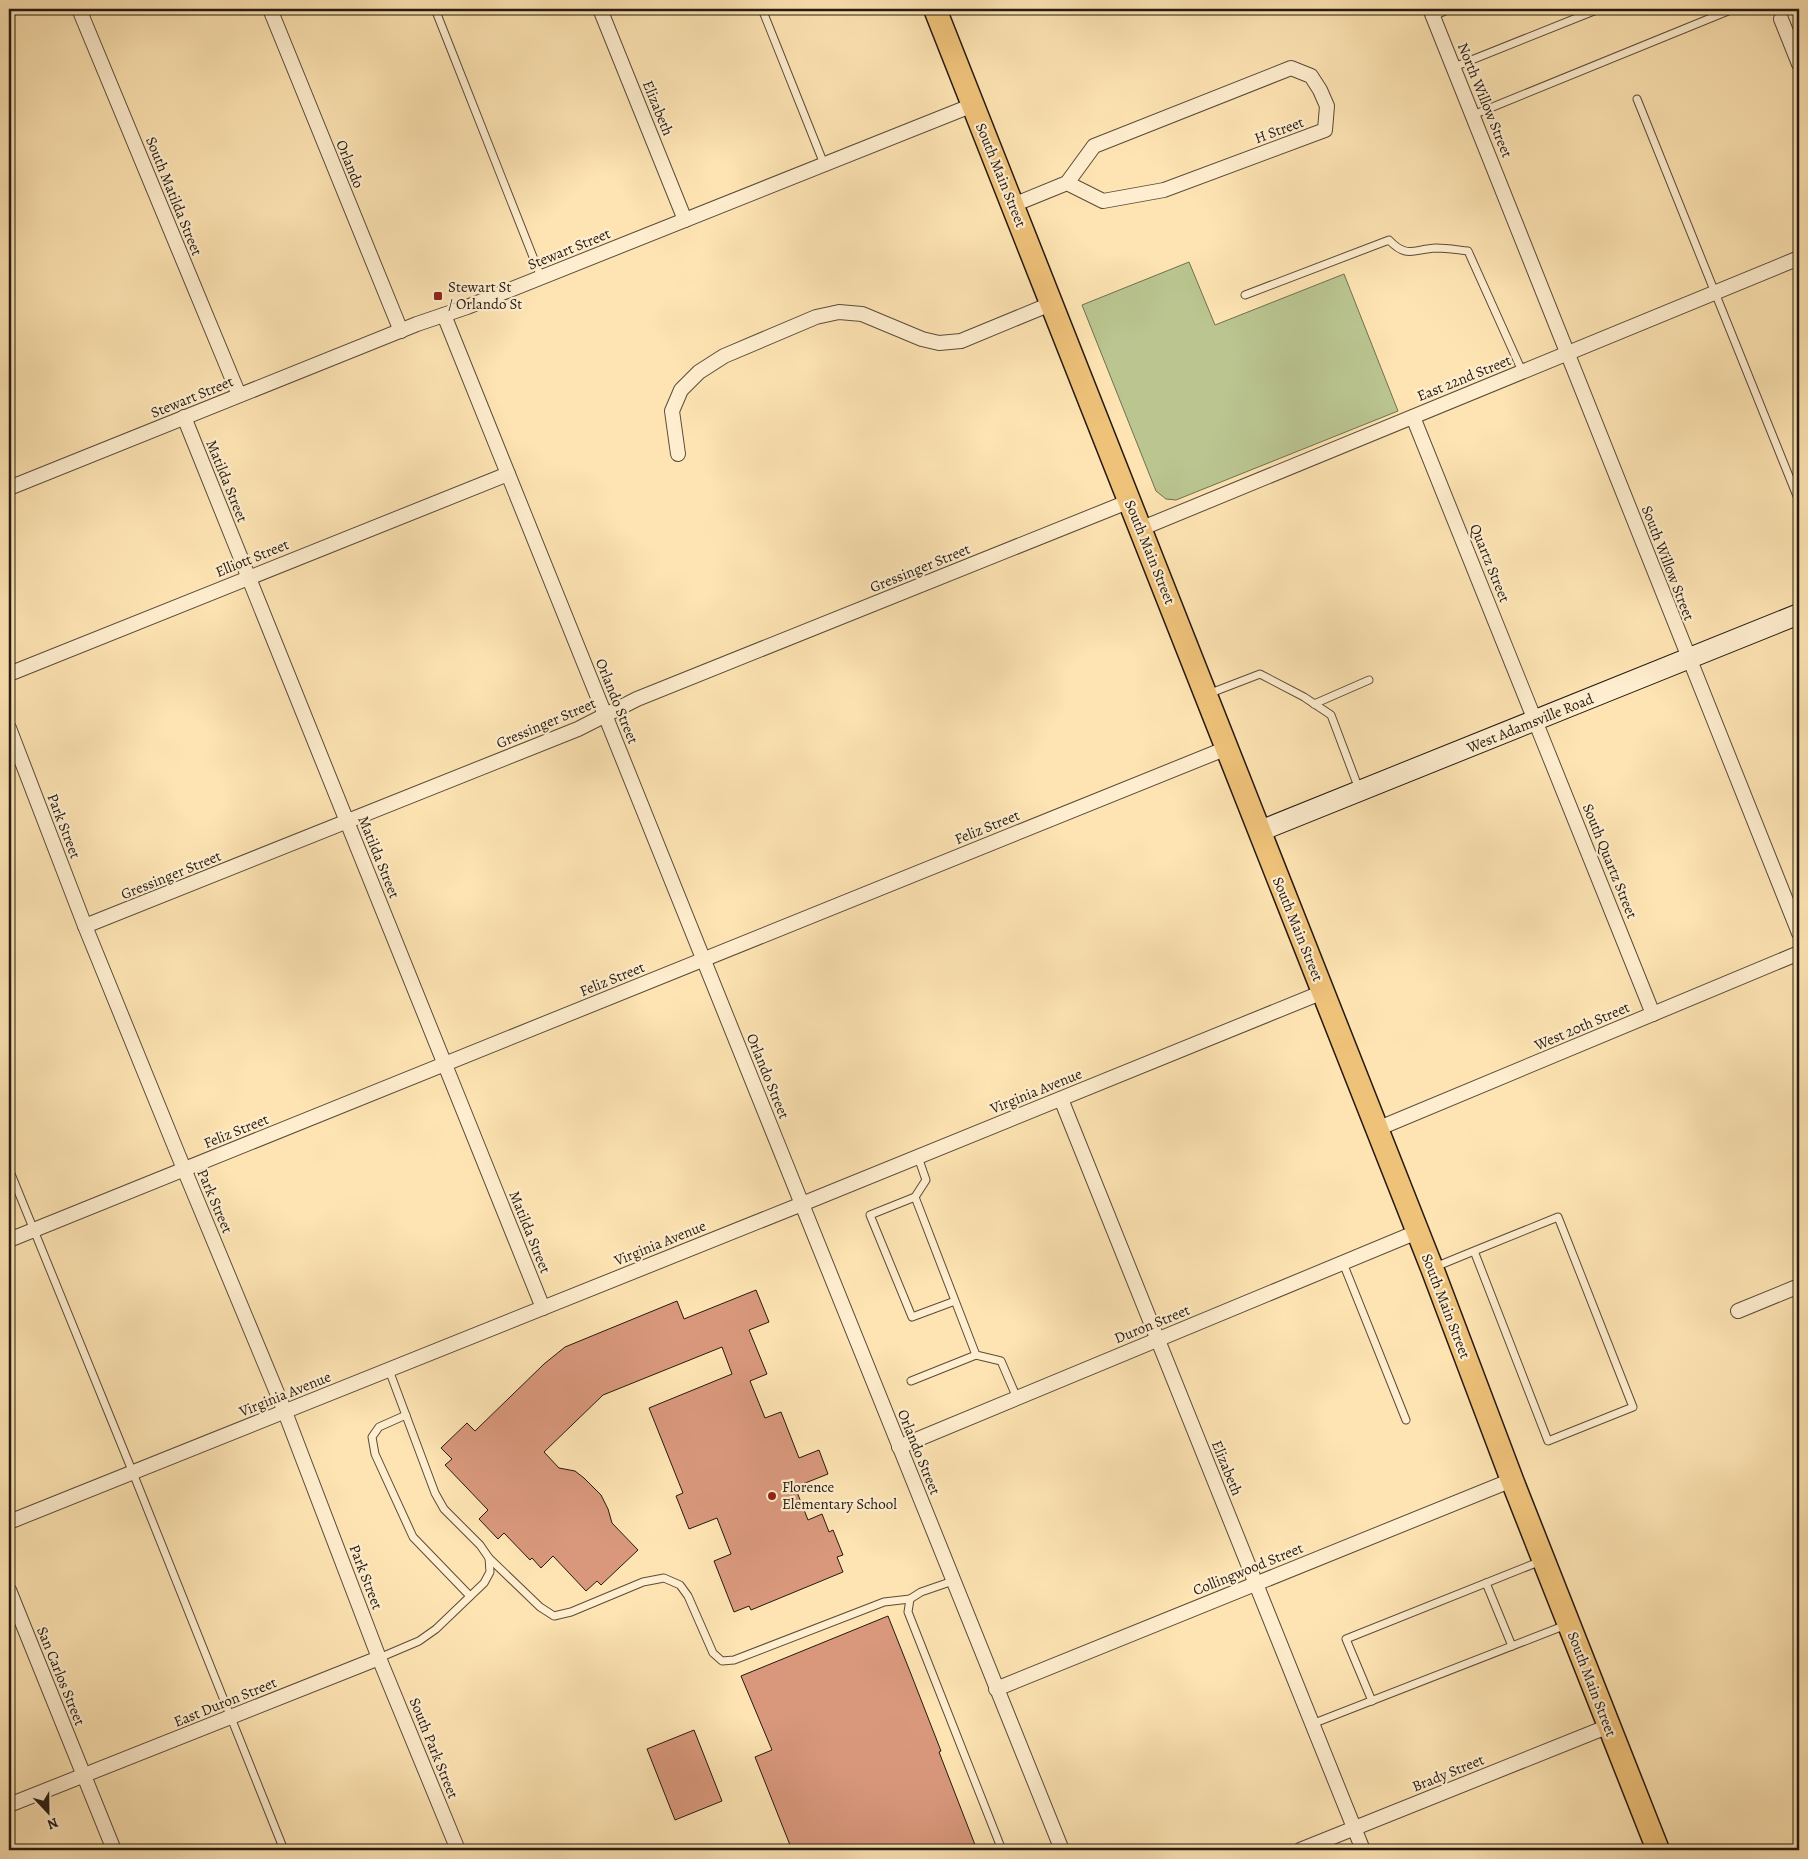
<svg xmlns="http://www.w3.org/2000/svg" width="1808" height="1859" viewBox="0 0 1808 1859" font-family="Alegreya,serif">
<rect width="100%" height="100%" fill="#fee4b3"/>
<filter id="stains"><feTurbulence type="fractalNoise" baseFrequency=".004" numOctaves="4"/><feColorMatrix values="0 0 0 0 .2 0 0 0 0 .09 0 0 0 0 .02 0 0 0 .5 -.17"/></filter>
<radialGradient id="worn" r=".72"><stop offset=".6" stop-color="#630" stop-opacity="0"/><stop offset="1" stop-color="#630" stop-opacity=".3"/></radialGradient>
<path fill="#bac590" stroke="#6f7050" d="M1189,262l26,63 129,-51 54,137 -222,89 -10,-1 -10,-8 -74,-186z"/>
<g fill="#d9987c" stroke="#241a11">
<path d="M756,1290l13,32 -20,8 18,44 -17,7 15,37 16,-6 18,46 20,-8 9,24 -33,13 13,33 14,-6 7,18 4,-2 10,25 -6,2 6,15 -92,38 -2,-4 -15,6 -20,-51 17,-7 -14,-36 -28,11 -13,-33 7,-3 -34,-85 83,-34 -10,-27 -119,48 -59,57 15,16 16,3 9,7 17,17 7,14 4,14 26,27 -37,35 -4,-4 -11,10 -33,-35 -12,12 -9,-10 -2,2 -26,-27 -6,6 -19,-20 9,-9 -43,-45 7,-6 -11,-11 26,-25 8,8 69,-67 21,-17 112,-46 7,18z"/>
<path d="M888,1616l23,58 30,77 -2,1 38,98h-185l-37,-93 17,-7 -31,-74z"/>
<path d="M694,1730l28,71 -47,19 -28,-71z"/>
</g>
<g fill="none" stroke-linecap="round" stroke-linejoin="round">
<g stroke="#5a4c3a" stroke-width="9">
<g id="lane">
<path d="M435,9l106,268"/>
<path d="M762,9l62,155"/>
<path d="M1433,16l17,-7"/>
<path d="M1454,67l145,-58"/>
<path d="M1637,99l162,402"/>
<path d="M1473,115l260,-106"/>
<path d="M1245,295l144,-55c18,19 25,9 47,8 11,0 22,2 32,3l54,120"/>
<path d="M1208,694l52,-20 44,23 27,18 28,74"/>
<path d="M1314,704l55,-24"/>
<path d="M9,1169l124,304 151,377"/>
<path d="M915,1197l11,-17 -8,-23"/>
<path d="M1343,1263l63,157"/>
<path d="M1435,1267l39,-16 74,190 85,-34 -75,-190 -84,34"/>
<path d="M955,1301l-43,16 -42,-102 45,-18 61,158 25,6 16,37"/>
<path d="M911,1381l65,-26"/>
<path d="M406,1415l-27,12 -7,10 3,17 38,83 57,59"/>
<path d="M489,1558l51,49 14,9 17,-4 72,-30 21,-4 16,7 8,11 25,57 9,8 12,-1 150,-58 26,-3 11,-7 32,-11"/>
<path d="M1486,1583l26,63"/>
<path d="M910,1599l-2,13 94,238"/>
<path d="M379,1658l40,-17 17,-12 48,-46 6,-11 -1,-14 -9,-13 -36,-36 -9,-16 -46,-123"/>
<path d="M1372,1701l-26,-62 195,-78"/>
<path d="M1312,1724l254,-99"/>
</g>
</g>
<g stroke="#5a4c3a" stroke-width="16">
<g id="street">
<path d="M79,9l160,386"/>
<path d="M270,9l131,322"/>
<path d="M600,9l85,211"/>
<path d="M1430,9c124,307 244,616 369,924"/>
<path d="M1781,19l18,45"/>
<path d="M1013,205l54,-22 36,18 61,-11 161,-60 2,-24 -7,-16 -9,-14 -20,-8 -197,78 -27,37"/>
<path d="M444,315l618,1535"/>
<path d="M184,417l359,891"/>
<path d="M1413,417l240,597"/>
<path d="M678,454l-6,-43 9,-21 18,-18 25,-16 92,-39 23,-5 23,2 60,25 17,4 22,-2 92,-38"/>
<path d="M9,488l408,-164 50,-17 506,-202"/>
<path d="M1140,529l659,-271"/>
<path d="M9,674l499,-200"/>
<path d="M9,728l76,198 99,243 101,243 94,246 79,192"/>
<path d="M85,926l493,-197 59,-30 493,-198"/>
<path d="M1061,1099l302,751"/>
<path d="M1377,1129l422,-176"/>
<path d="M9,1240l1218,-492"/>
<path d="M1738,1311l61,-25"/>
<path d="M899,1447l518,-215"/>
<path d="M9,1522l793,-318 521,-212"/>
<path d="M9,1590l105,260"/>
<path d="M996,1689l516,-209"/>
<path d="M9,1805l370,-147"/>
<path d="M1300,1850l309,-124"/>
</g>
</g>
<g stroke="#241a11" stroke-width="22">
<path id="secondary" d="M1260,831l539,-217"/>
</g>
<g stroke="#241a11" stroke-width="25">
<path id="primary" d="M935,9l497,1259 80,212 146,370"/>
</g>
<use href="#lane" stroke="#feedce" stroke-width="7"/>
<use href="#street" stroke="#feedce" stroke-width="14"/>
<use href="#secondary" stroke="#feedce" stroke-width="20"/>
<use href="#primary" stroke="#efc27a" stroke-width="22"/>
</g>
<g fill="#8f2418" stroke="#feedce" stroke-width="2">
<rect x="433" y="291" width="10" height="10" rx="2.5"/>
<circle cx="772" cy="1496" r="5"/>
</g>
<g text-anchor="middle" stroke-width="4.5" stroke-linejoin="round" paint-order="stroke">
<g font-size="15" fill="#241a11" stroke="#feedce">
<text transform="translate(1485 100) rotate(68)" y="5">North Willow Street</text>
<text transform="translate(658 108) rotate(68)" y="5">Elizabeth</text>
<text transform="translate(1279 130) rotate(-20)" y="5">H Street</text>
<text transform="translate(350 164) rotate(68)" y="5">Orlando</text>
<text transform="translate(1001 175) rotate(68)" y="5">South Main Street</text>
<text transform="translate(174 196) rotate(68)" y="5">South Matilda Street</text>
<text transform="translate(569 249) rotate(-22)" y="5">Stewart Street</text>
<text transform="translate(1464 378) rotate(-22)" y="5">East 22nd Street</text>
<text transform="translate(192 397) rotate(-22)" y="5">Stewart Street</text>
<text transform="translate(227 481) rotate(68)" y="5">Matilda Street</text>
<text transform="translate(1150 552) rotate(68)" y="5">South Main Street</text>
<text transform="translate(252 558) rotate(-22)" y="5">Elliott Street</text>
<text transform="translate(1490 563) rotate(68)" y="5">Quartz Street</text>
<text transform="translate(1668 563) rotate(69)" y="5">South Willow Street</text>
<text transform="translate(920 568) rotate(-22)" y="5">Gressinger Street</text>
<text transform="translate(617 701) rotate(68)" y="5">Orlando Street</text>
<text transform="translate(546 723) rotate(-23)" y="5">Gressinger Street</text>
<text transform="translate(1530 723) rotate(-22)" y="5">West Adamsville Road</text>
<text transform="translate(64 826) rotate(69)" y="5">Park Street</text>
<text transform="translate(987 827) rotate(-22)" y="5">Feliz Street</text>
<text transform="translate(379 857) rotate(68)" y="5">Matilda Street</text>
<text transform="translate(1610 861) rotate(68)" y="5">South Quartz Street</text>
<text transform="translate(171 875) rotate(-22)" y="5">Gressinger Street</text>
<text transform="translate(1298 929) rotate(68)" y="5">South Main Street</text>
<text transform="translate(612 979) rotate(-22)" y="5">Feliz Street</text>
<text transform="translate(1582 1026) rotate(-23)" y="5">West 20th Street</text>
<text transform="translate(768 1076) rotate(68)" y="5">Orlando Street</text>
<text transform="translate(1036 1091) rotate(-22)" y="5">Virginia Avenue</text>
<text transform="translate(236 1131) rotate(-22)" y="5">Feliz Street</text>
<text transform="translate(215 1201) rotate(67)" y="5">Park Street</text>
<text transform="translate(530 1232) rotate(68)" y="5">Matilda Street</text>
<text transform="translate(660 1243) rotate(-22)" y="5">Virginia Avenue</text>
<text transform="translate(1446 1306) rotate(69)" y="5">South Main Street</text>
<text transform="translate(1152 1324) rotate(-22)" y="5">Duron Street</text>
<text transform="translate(285 1394) rotate(-22)" y="5">Virginia Avenue</text>
<text transform="translate(919 1452) rotate(68)" y="5">Orlando Street</text>
<text transform="translate(1227 1468) rotate(68)" y="5">Elizabeth</text>
<text transform="translate(1248 1569) rotate(-22)" y="5">Collingwood Street</text>
<text transform="translate(366 1577) rotate(69)" y="5">Park Street</text>
<text transform="translate(61 1676) rotate(68)" y="5">San Carlos Street</text>
<text transform="translate(1592 1684) rotate(69)" y="5">South Main Street</text>
<text transform="translate(225 1702) rotate(-22)" y="5">East Duron Street</text>
<text transform="translate(434 1748) rotate(68)" y="5">South Park Street</text>
<text transform="translate(1448 1773) rotate(-22)" y="5">Brady Street</text>
</g>
<g font-size="15" fill="#241a11" stroke="#feedce" text-anchor="start">
<text x="448" y="292">Stewart St<tspan x="448" dy="17">/ Orlando St</tspan></text>
<text x="782" y="1492">Florence<tspan x="782" dy="17">Elementary School</tspan></text>
</g>
</g>
<rect width="1808" height="1859" fill="none" stroke="#fee4b3" stroke-width="30"/>
<rect x="10" y="10" width="1788" height="1839" fill="none" stroke="#241a11" stroke-width="2.5"/>
<rect x="15" y="15" width="1778" height="1829" fill="none" stroke="#241a11"/>
<g transform="translate(48 1812) rotate(158)" stroke="#feedce" stroke-width="4" paint-order="stroke">
<path d="M0-4L9 19L0 12L-9 19Z" fill="#241a11"/>
<text y="-8" font-size="14" font-weight="bold" text-anchor="middle" fill="#241a11">N</text>
</g>
<rect width="100%" height="100%" filter="url(#stains)"/>
<rect width="100%" height="100%" fill="url(#worn)"/>
</svg>
